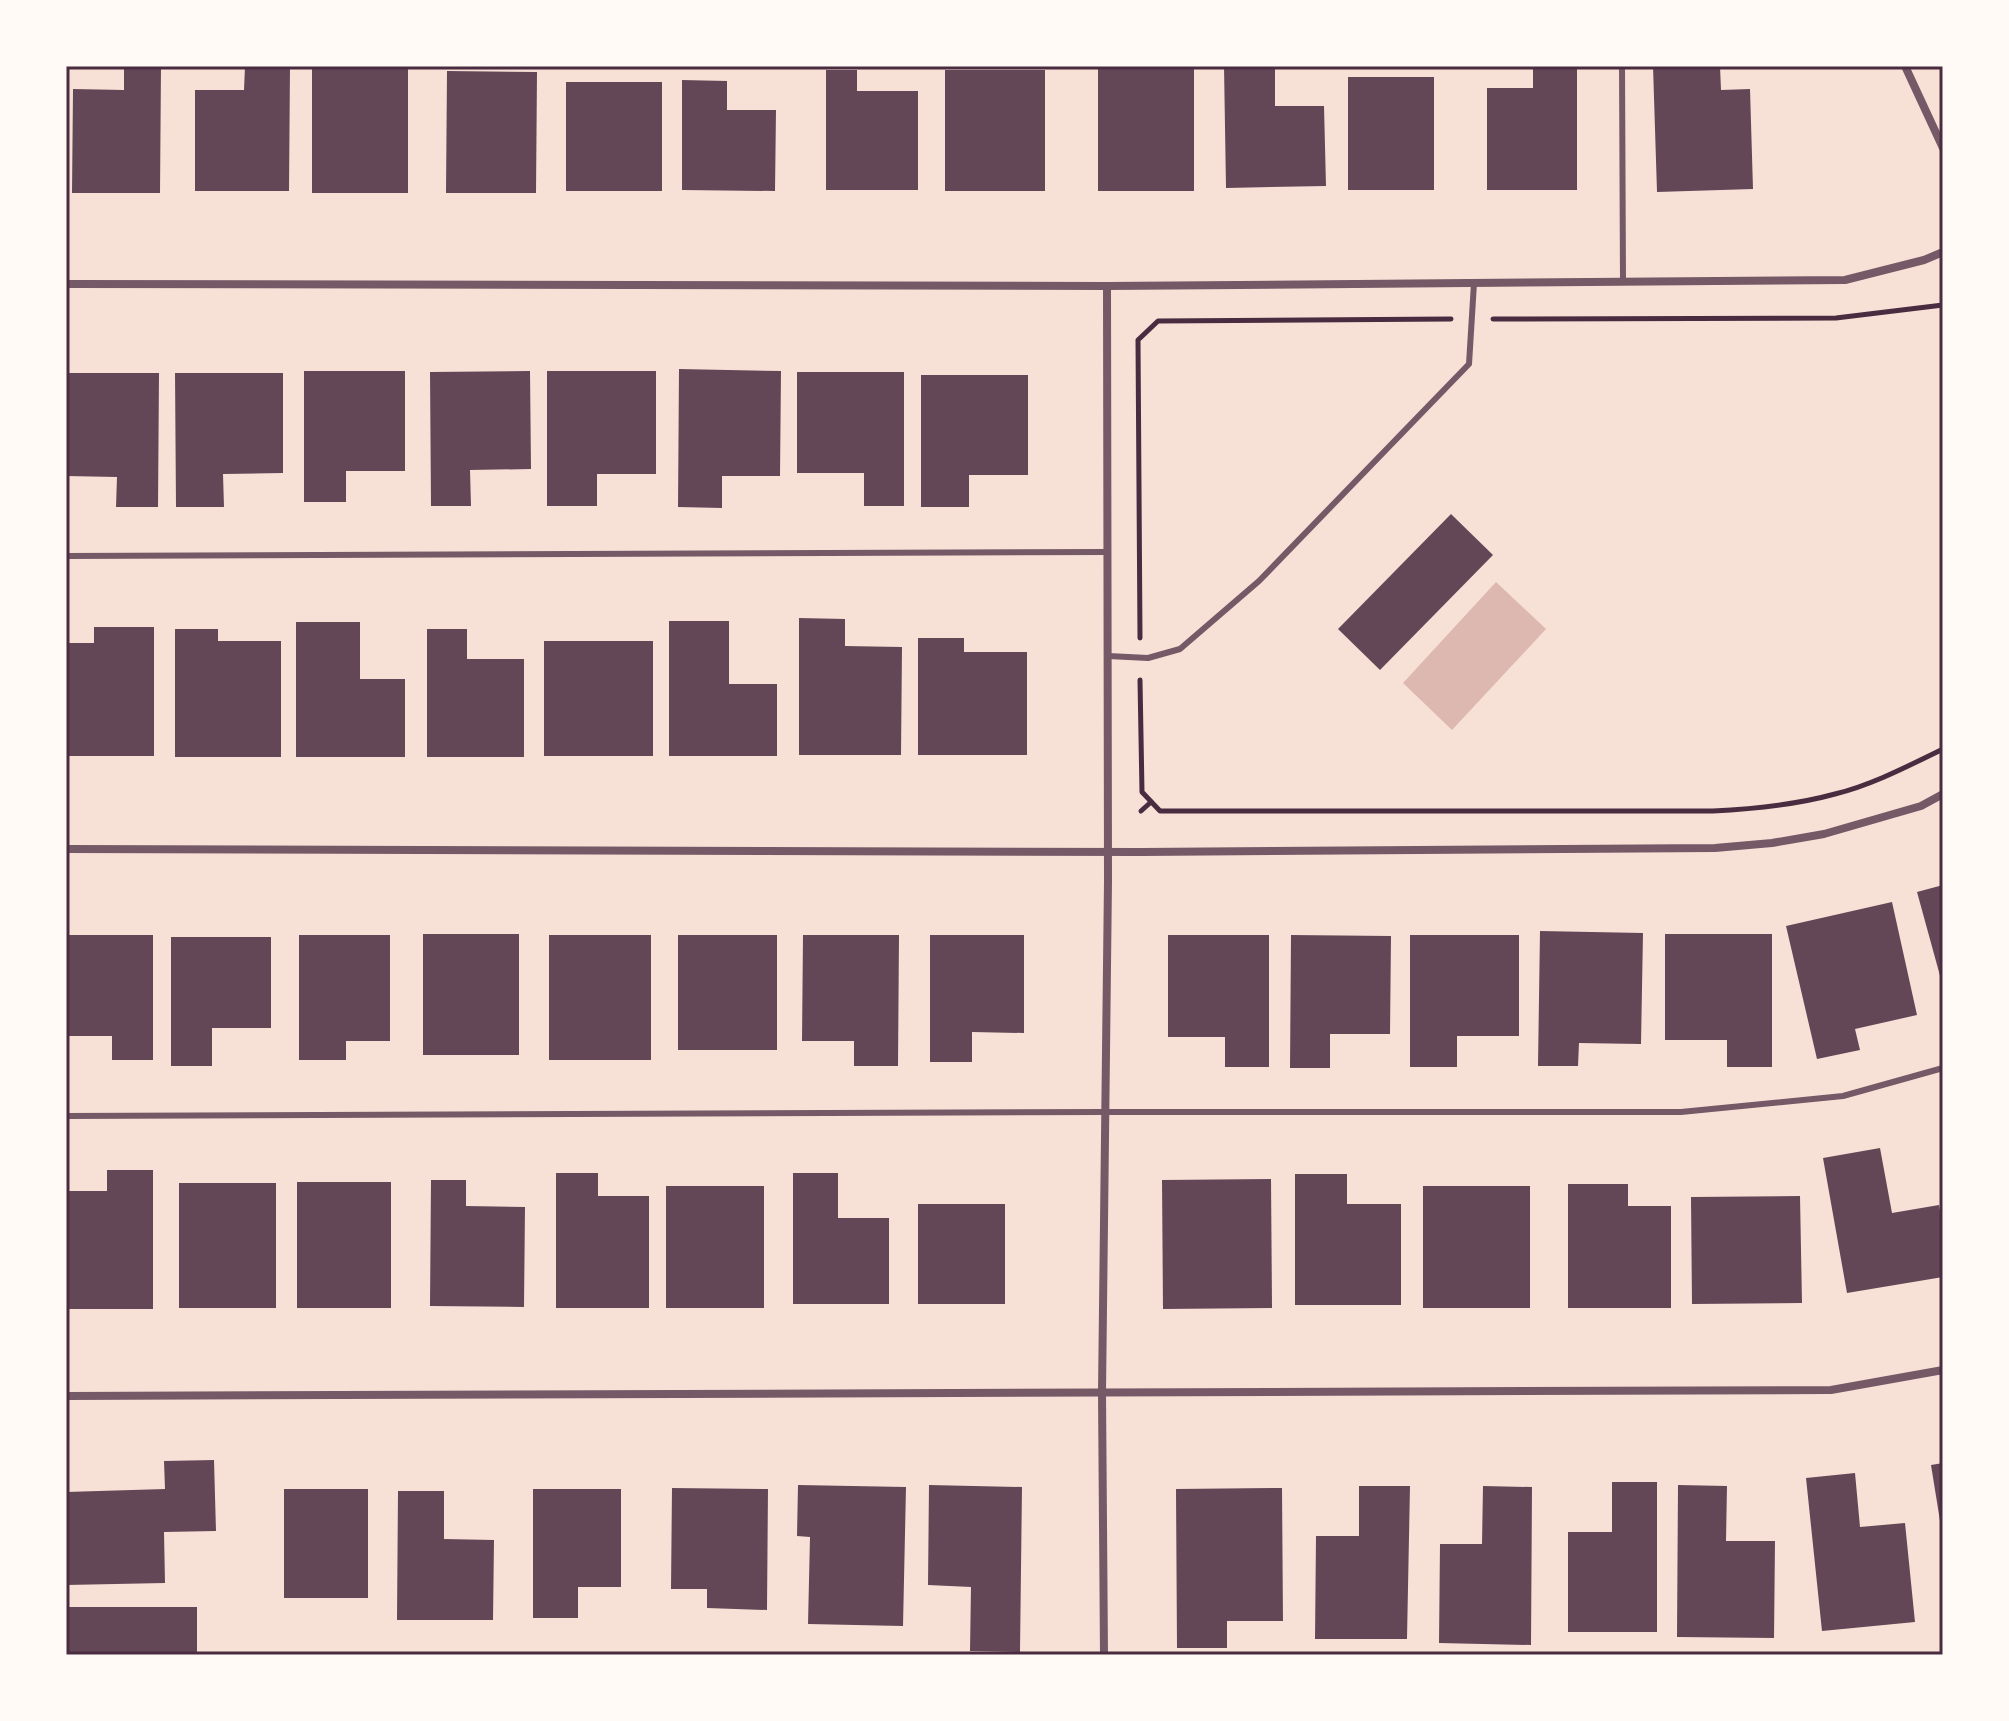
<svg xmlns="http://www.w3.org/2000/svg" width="2009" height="1721" viewBox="0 0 2009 1721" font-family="'Alegreya Sans',sans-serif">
<rect width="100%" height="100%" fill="#f7e1d7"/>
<path fill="#dcb8b0" d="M1496,582l50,47 -94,101 -49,-47z"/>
<g fill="#644757">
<path d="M124,66h37l-1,127h-88l1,-104 51,1z"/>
<path d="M245,66h45l-1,125h-94v-101h49z"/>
<rect x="312" y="66" width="96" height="127"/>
<rect x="1098" y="66" width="96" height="125"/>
<path d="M1224,66h51v40h49l2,80 -100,2z"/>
<path d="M1533,66h44v124h-90v-102h46z"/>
<path d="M1653,66h67l1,24 29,-1 3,100 -96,3z"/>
<path d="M826,70h31v21h61v99h-92z"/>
<rect x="945" y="70" width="100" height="121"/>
<path d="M447,71l90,1 -1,121h-90z"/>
<rect x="1348" y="77" width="86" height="113"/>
<path d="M682,80l45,1v29h49l-1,81 -93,-1z"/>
<rect x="566" y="82" width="96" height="109"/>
<path d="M679,369l102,2 -1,105h-58v32l-44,-1z"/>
<path d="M304,371h101v100h-59v31h-42z"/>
<path d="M530,371l1,98 -61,1 1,36h-40l-1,-134z"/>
<path d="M547,371h109v103h-59v32h-50z"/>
<path d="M797,372h107v134h-40v-33h-67z"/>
<path d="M66,373h93l-1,134h-42l1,-30 -51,-1z"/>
<path d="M175,373h108v100l-60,1 1,33h-48z"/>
<path d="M921,375h107v100h-59v32h-48z"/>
<path d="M1451,514l42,41 -113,115 -42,-41z"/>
<path d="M799,618l46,1v27l57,1 -1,108h-102z"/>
<path d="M669,621h60v63h48v72h-108z"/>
<path d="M296,622h64v57h45v78h-109z"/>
<path d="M94,627h60v129h-88v-113h28z"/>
<path d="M175,629h43v12h63v116h-106z"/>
<path d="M427,629h40v30h57v98h-97z"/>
<path d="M918,638h46v14h63v103h-109z"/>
<rect x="544" y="641" width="109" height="115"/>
<path d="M1943,885v98h-1l-25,-91z"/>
<path d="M1892,902l25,113 -62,14 5,21 -43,9 -31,-133z"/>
<path d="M1540,931l103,2 -2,111 -62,-1 -1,23h-40z"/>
<rect x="423" y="934" width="96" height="121"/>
<path d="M1665,934h107v133h-45v-27h-62z"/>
<path d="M66,935h87v125h-41v-24h-46z"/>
<path d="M299,935h91v106h-44v19h-47z"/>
<rect x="549" y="935" width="102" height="125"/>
<rect x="678" y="935" width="99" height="115"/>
<path d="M803,935h96l-1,131h-44v-25h-52z"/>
<path d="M930,935h94v98l-52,-1v30h-42z"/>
<path d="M1168,935h101v132h-44v-30h-57z"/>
<path d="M1291,935l100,1 -1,98h-60v34h-40z"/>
<path d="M1410,935h109v101h-62v31h-47z"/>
<path d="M171,937h100v91h-59v38h-41z"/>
<path d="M1880,1148l12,65 47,-8 4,24v48l-96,16 -24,-135z"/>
<path d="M107,1170h46v139h-87v-118h41z"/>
<path d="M556,1173h42v23h51v112h-93z"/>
<path d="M793,1173h45v45h51v86h-96z"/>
<path d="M1295,1174h52v30h54v101h-106z"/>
<path d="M1271,1179l1,129 -109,1 -1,-129z"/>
<path d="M431,1180h35v26l59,1 -1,100 -94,-1z"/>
<rect x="297" y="1182" width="94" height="126"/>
<rect x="179" y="1183" width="97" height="125"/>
<path d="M1568,1184h60v22h43v102h-103z"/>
<rect x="666" y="1186" width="98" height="122"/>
<rect x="1423" y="1186" width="107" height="122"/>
<path d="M1800,1196l2,107 -110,1 -1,-107z"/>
<rect x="918" y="1204" width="87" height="100"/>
<path d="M214,1460l2,71 -52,1 1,51 -99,2v-93l99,-3 -1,-28z"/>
<path d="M1943,1463v64h-2l-10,-62z"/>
<path d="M1855,1473l5,54 45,-4 10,99 -93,9 -16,-153z"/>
<path d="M1612,1482h45v150h-89v-100h44z"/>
<path d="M798,1485l108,2 -3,139 -95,-2 2,-87 -13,-1z"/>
<path d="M929,1485l93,2 -2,165 -50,-1 1,-64 -43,-2z"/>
<path d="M1678,1485l49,1 -1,55h49l-1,97 -97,-1z"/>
<path d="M1359,1486h51l-3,153h-92l1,-103h43z"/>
<path d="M1483,1486l49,1 -1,158 -92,-2 1,-99h42z"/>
<path d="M672,1488l96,1 -1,121 -60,-2v-19h-36z"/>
<path d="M1282,1488l1,133h-56v27h-50l-1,-159z"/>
<rect x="284" y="1489" width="84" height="109"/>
<path d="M533,1489h88v98h-43v31h-45z"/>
<path d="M398,1491h46v48l50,1 -1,80h-96z"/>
<rect x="66" y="1607" width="131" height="48"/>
</g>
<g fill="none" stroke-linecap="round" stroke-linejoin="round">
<g stroke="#4a2c40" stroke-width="5">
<path d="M1493,319l343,-1 107,-13"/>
<path d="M1140,638l-2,-298 20,-19 293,-2"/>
<path d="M1140,680l2,112 18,19h553c41,-2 82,-6 122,-17 37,-9 73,-28 108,-45"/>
<path d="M1141,811l10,-9"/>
</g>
<g stroke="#755966" stroke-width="6">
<path d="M1622,66l1,216"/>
<path d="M66,556l1042,-4"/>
<path d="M1108,656l40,2 32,-9 79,-68 210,-217 5,-81"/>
<path d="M66,1116l1039,-4h576l162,-16 100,-28"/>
</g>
<g stroke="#755966" stroke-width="8">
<path d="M1905,66l38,82"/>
<path d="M66,284l1041,2 738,-6 79,-20 19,-8"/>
<path d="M66,849l1075,3 574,-4 57,-5 52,-9 97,-28 22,-12"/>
<path d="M66,1396l1765,-6 112,-20"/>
<path d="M1104,1655l-2,-262 6,-512 -1,-595"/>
</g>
</g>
<rect width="2009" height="1721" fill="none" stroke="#fffaf5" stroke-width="136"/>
<rect x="68" y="68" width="1873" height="1585" fill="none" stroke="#4a2c40" stroke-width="3"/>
</svg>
